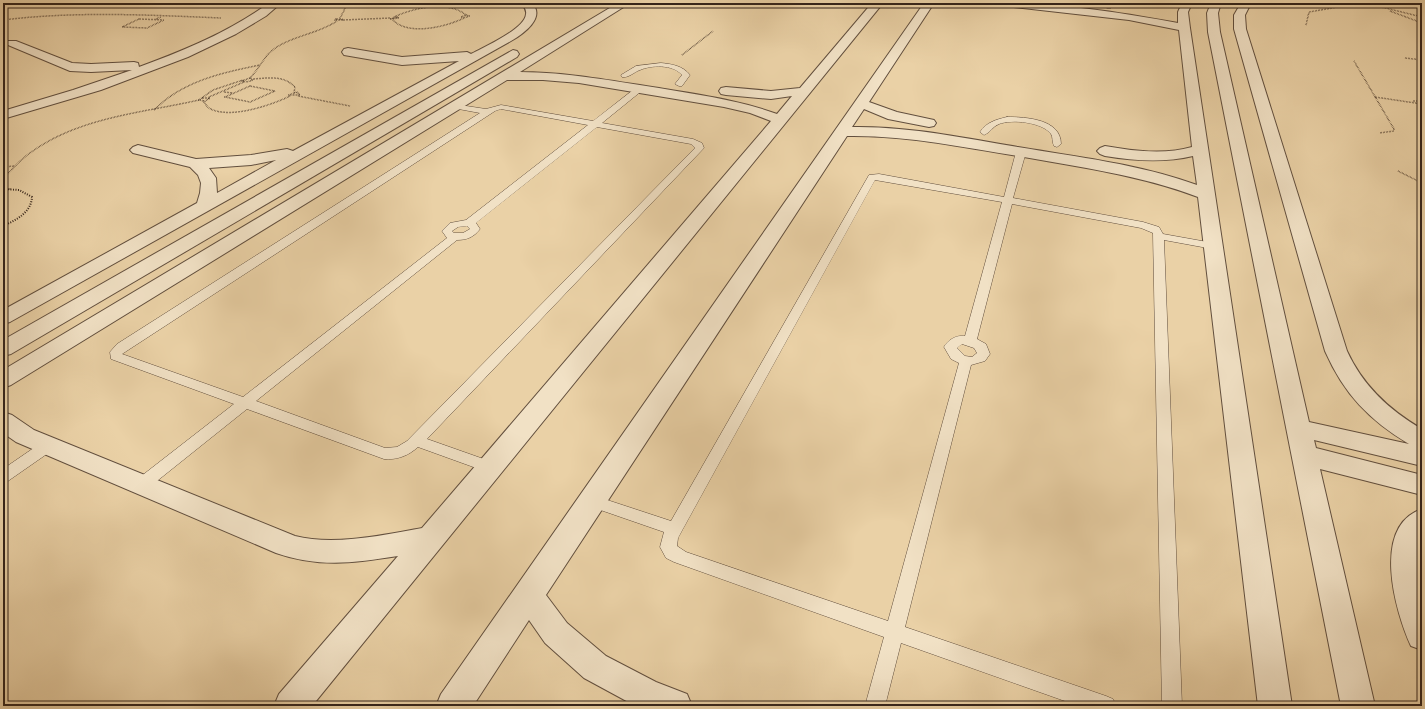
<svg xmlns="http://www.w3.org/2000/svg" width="1425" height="709" viewBox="0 0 1425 709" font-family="'Libre Bodoni',serif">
<rect width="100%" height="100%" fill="#ead1a6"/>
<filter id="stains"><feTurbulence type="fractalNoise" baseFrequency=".005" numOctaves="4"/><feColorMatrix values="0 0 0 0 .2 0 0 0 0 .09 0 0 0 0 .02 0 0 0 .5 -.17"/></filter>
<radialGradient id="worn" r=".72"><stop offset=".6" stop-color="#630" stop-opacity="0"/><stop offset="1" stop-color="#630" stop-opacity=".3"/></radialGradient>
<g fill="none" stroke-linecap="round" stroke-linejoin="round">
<g stroke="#624f3e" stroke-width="1">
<g id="service">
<path d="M1106,3h6l-1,5h-4z"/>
<path d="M661,63c11,1 22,3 29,12l-8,11h-3l-4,-2 7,-9c-9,-11 -31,-10 -42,-5 -6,2 -11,8 -18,7l-1,-2 15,-9z"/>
<path d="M637,87h6l1,2 -42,34 91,16 9,4 2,5 -277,291 68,24 3,4 -3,4 -5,2 -72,-26c-10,9 -21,13 -34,12l-137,-50 -100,80 -6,2 -6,-2 -2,-4 2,-4 99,-77 -123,-45 -1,-7 7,-8 363,-231 -27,-5v-4l33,5 15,-4 92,16zM501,109l87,16 -122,95 -16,3 -8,8 5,7 -204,159 -121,-43 373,-243zM597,127l94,17 4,4 -288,293 -10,6 -12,1 -129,-47 201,-161c10,0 17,-3 23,-11l-4,-6zM467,226l3,3 -7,4h-9l-2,-2 6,-4z"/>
<path d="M1007,117c19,0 54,2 54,27l-4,3 -3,-1c-2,-4 -1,-9 -3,-12 -9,-12 -39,-15 -52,-10 -6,2 -9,9 -15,11l-4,-3c7,-10 15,-12 27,-15z"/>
<path d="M1021,149l5,3 -13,46 130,24 16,5 4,7 50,9 5,3 -5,3 -49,-9 18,466h-20l-9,-473 -12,-5 -129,-24 -35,135 9,5 4,10 -5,7 -14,4 -66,262 201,69 7,3 3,7h-37l-178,-63 -16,63h-20l19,-69 -210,-75 -8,-4 -6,-11 4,-15 -78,-27 -2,-4 2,-4 6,-2 79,26 198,-346 10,-1 125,23 12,-45zM875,180l127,22 -37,134c-9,-1 -17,4 -21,11l7,12 8,4 -71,258 -202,-69 -9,-6 1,-8zM962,344l12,4 3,5 -5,4 -7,-1 -8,-8z"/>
<path d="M49,440l5,1 2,4 -2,4 -46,32 -5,2v-14l41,-28z"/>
</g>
</g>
<g stroke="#624f3e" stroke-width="2">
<g id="minor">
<path d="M269,3h12l-15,13 -30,18 -48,23 -87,33 -98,29v-8l70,-21 59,-20 -41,2 -21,-1 -62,-26 -2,-2 2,-2h8l56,22 19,1 43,-2 4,1 1,4c46,-17 90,-35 130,-64z"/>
<path d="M521,3h11c14,15 -9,31 -21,38l-501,281 -7,2v-14l194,-107 3,-10 1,-10 -3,-8 -8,-8 -57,-14 -3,-3 3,-3 5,-2 58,14 55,-4 36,-6 6,2 166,-90 -57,4 -58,-10 -2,-3 2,-3 4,-1 54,9 65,-5 4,2c13,-7 54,-25 55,-40 1,-5 -3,-8 -5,-11zM276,160l-59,33 -1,-15 -7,-10 42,-3z"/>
<path d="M618,3h12l-110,69c47,0 92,9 139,16 40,7 80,12 118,26l15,-18 -21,3 -45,-4 -5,-1 -2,-3 2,-3 5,-1 45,4 29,-3 72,-85h11l-571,703h-38l5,-12 119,-138c-44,7 -79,12 -122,-3l-260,-111 -13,-9v-21l9,3 22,15 261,106c39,10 88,-1 127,-8l349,-407 -21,-8 -26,-6 -145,-24 -36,-3h-36l-496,305 -8,3v-18z"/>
<path d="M924,3h10l-65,99 28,10 37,8 2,3 -2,3 -5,1 -41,-8 -24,-10 -12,18c56,-1 112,11 166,20 60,10 121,17 179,38l-4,-29c-29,7 -58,5 -88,0l-5,-2 -3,-3 3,-3 5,-2c29,5 59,9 87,1l-13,-117 -50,-10 -124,-14 -5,-3c60,0 119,9 178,20v-11l4,-9h10l-4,9 2,16 102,678h-34l-60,-509c-58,-22 -119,-30 -180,-41 -57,-9 -113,-21 -171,-20l-301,459 21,28 39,33 50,26 31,12 5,12h-56l-4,-2 -48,-26 -39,-35 -16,-23 -56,86h-37l5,-12z"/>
<path d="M1211,3h10l-3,10 2,19 89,390 100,22c-40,-24 -65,-50 -84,-93l-91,-322v-14l7,-12h10l-6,12 1,14 101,322c16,35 42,59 75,78v37l-108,-26 2,8 106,27v20l-102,-26 55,237h-34l-133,-674 -1,-19z"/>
<path d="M513,50l4,1 2,3 -2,3 -506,297 -8,2v-16z"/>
<path d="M1422,509v34l-2,17 2,21v69l-11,-4c-16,-35 -40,-120 11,-137z"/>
</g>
</g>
<g stroke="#34241b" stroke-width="1.5" stroke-dasharray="0.5 1" stroke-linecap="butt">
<path d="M1365,3l57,14"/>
<path d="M1390,11l32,12"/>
<path d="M466,15l3,1 -5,2 -3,-1z"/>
<path d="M394,17c19,-9 54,-17 72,-2"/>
<path d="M397,17l2,1 -9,1z"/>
<path d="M340,18l8,-15"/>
<path d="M139,19l25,1 -17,8 -25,-1z"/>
<path d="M156,19l5,-2"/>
<path d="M336,19h6l1,1h-8z"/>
<path d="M3,20c73,-9 145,-5 218,-2"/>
<path d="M343,20l47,-2"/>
<path d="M393,20c15,16 53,7 71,-2"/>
<path d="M1306,25l3,-13 52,-9"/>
<path d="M682,55l31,-24"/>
<path d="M1405,58l17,2"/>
<path d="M1354,61l40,68v2l-15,2"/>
<path d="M250,78c9,-9 14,-22 24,-29 18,-13 43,-15 63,-28"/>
<path d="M250,78l3,2 -6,2 -5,-1z"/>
<path d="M253,79c15,-1 31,-4 42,8l-1,6"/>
<path d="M250,86l25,5 -25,11 -25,-5z"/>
<path d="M224,92l9,1"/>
<path d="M297,92l3,3h-11z"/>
<path d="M298,96l52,10"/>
<path d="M209,97l35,-15"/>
<path d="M1375,97l47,7"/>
<path d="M202,98h8l-5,3 -6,-1 14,-10 30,-10"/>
<path d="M203,101c2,2 4,6 6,7 19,12 63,-3 81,-12"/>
<path d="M1413,101h9"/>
<path d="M154,110c29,-29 67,-37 106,-45"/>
<path d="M3,167l11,-1"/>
<path d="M1398,171l24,12"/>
<path d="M3,178c9,-8 17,-18 27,-25 49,-36 112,-40 169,-53"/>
<path d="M3,189h9"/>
</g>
<path stroke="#34241b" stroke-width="2" stroke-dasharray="1 1.5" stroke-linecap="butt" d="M3,189l16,1 13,7c-1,16 -16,23 -29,29"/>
<use href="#service" fill="#f1e1c5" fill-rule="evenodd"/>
<use href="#minor" fill="#f1e1c5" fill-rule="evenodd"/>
</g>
<rect width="1425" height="709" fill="none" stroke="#ead1a6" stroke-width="16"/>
<rect x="4" y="4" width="1417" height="701" fill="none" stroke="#34241b" stroke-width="2"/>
<rect x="8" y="8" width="1409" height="693" fill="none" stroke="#34241b"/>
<rect width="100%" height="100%" filter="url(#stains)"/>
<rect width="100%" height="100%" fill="url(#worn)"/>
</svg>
